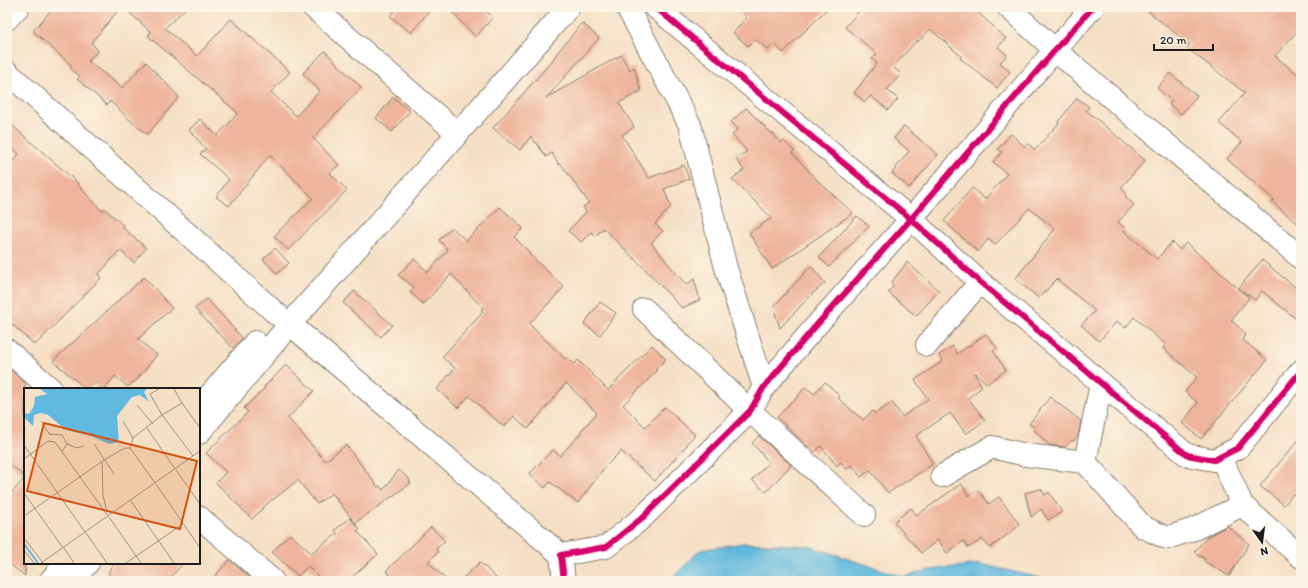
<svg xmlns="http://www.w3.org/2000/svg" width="1308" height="588" viewBox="0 0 1308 588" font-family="Itim,sans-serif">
<rect width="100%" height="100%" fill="#fcf5e5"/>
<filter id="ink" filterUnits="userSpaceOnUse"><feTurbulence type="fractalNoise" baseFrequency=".025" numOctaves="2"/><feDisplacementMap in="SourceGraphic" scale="8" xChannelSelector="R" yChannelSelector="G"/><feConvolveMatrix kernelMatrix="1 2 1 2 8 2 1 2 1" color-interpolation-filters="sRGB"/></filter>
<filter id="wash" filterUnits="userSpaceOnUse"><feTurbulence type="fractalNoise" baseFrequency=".012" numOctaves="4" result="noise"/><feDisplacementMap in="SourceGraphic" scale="16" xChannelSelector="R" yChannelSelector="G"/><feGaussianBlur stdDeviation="0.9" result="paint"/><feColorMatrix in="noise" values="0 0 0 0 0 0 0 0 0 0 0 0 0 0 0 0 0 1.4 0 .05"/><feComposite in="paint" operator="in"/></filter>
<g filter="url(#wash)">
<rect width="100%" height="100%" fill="#f5dfc4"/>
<path fill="#60b9de" stroke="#3e6a7d" d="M744,543l65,3 95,31 25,-7 51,-6 73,17h-384l31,-31z"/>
<g id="blocks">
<g fill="#eeb59c">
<path d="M54,7h67l-30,36 7,7 -10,11 34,27 24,-26 33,35 -31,37 -12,-8 -26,-25 -3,4 -30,-26 3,-3 -10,-8 2,-2 -39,-35z"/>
<path d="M123,7h64l-22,21 32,28 34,-37 59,53 -19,20 25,24 24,-25 -17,-18 22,-22 15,16 20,19 1,2 -48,50 26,27 -9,8 17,17 -59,60 -14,-14 39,-38 -43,-43 -41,51 -13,-9 13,-18 -29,-25 6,-5 -17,-19 11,-11 17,17 21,-23 -90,-77 3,-4z"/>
<path d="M398,7h34l-21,26 -21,-17z"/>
<path d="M447,7h34l12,10 -17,20z"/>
<path d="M737,7h92l-46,46 -9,-10 -6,7 -13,-11 -7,7 -15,-13 14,-16z"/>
<path d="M863,7h109l34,31 -8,9 9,8 -7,8 10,9 -13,16 -37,-30 1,-2 -31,-27 -12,13 -1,-2 -24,27 8,7 -14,16 11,9 -10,11 -17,-14 -6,6 -11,-9 23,-30 -5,-4 5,-5 -32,-27z"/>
<path d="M1143,7h158v20l-26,29 26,21v149l-29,-24 2,-2 -47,-41 15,-17 -23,-19 26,-30 -58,-45 3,-3z"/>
<path d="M582,23l17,15 -53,60 75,-43 9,15 4,-3 7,24 -22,12 15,24 -12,8 27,43 35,-13 5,14 -25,10 7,18 -16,17 8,7 -12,12 35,42 8,-6 6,21 -18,8 -38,-40 -41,-40 -7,8 -5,-4 -10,10 -13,-11 18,-19 -3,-5 6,-4 -28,-39 -2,1 -7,-12 -6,4 -10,-15 -1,1 -4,-7 -11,14 -27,-22 59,-67 5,-8z"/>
<path d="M1170,73l27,23 -16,18 -12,-10 3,-3 -15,-13z"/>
<path d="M393,97l17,14 -18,21 -16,-14z"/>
<path d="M1077,98l12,9 -3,3 59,50 -24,28 6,6 -2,2 9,9 -16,17 7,7 -1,2 33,28 15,-17 8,8 6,-7 63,55 -18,22 15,14 -4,5 25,21 -66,79 -19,-16 16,-20 -13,-11 12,-15 -34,-29 3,-3 -32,-28 -9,11 -8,-7 -18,20 -18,-16 14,-14 -38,-32 -18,19 -24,-19 40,-50 -26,-21 -34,37 -7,-6 -10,13 -34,-31 28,-33 13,11 22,-25 -14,-12 9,-10 -4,-3 13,-15 14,13 3,-4 7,7 24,-27 -1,-1z"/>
<path d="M746,108l26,26 1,-1 7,10 4,-2 10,10 -2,2 27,29 34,31 -81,56 -23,-36 23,-15 -40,-39 12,-9 -8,-11 11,-8 -15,-16 6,-6 -7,-7z"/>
<path d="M7,121l72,63 -1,1 24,26 3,-2 19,17 -2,1 24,21 -12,15 -14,-13 -22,25 3,3 -66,67 -28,-25v-153l12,-13 -12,-11z"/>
<path d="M904,126l34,29 -29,33 -17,-15 17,-22 -15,-13z"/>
<path d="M500,207l23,21 -9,9 16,16 -1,1 35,33 -35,37 36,35 2,-2 7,7 4,-4 30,30 44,-45 14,14 -11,11 2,1 -34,34 22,22 20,-20 30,28 -9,9 1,1 -32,36 -34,-30 -16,16 -27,36 -28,-21 -5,6 -16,-14 24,-24 7,6 21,-23 -1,-1 17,-19 -31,-30 -38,46 -14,-13 -10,11 -35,-31 -11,12 -21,-19 18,-21 -13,-11 41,-45 -2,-2 2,-2 -32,-34 -28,30 -13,-12 4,-5 -16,-12 16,-16 14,13 20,-22 -9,-10 13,-13 14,14z"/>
<path d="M857,216l12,10 -40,41 -10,-10z"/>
<path d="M275,248l14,15 -12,11 -14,-15z"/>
<path d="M1262,260l39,32v31l-39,-32 -7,9 -16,-12z"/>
<path d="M907,262l32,29 -23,25 -28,-24 6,-6 -3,-3z"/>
<path d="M811,266l14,17 -13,11 -32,34 -7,-21z"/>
<path d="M144,277l28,31 -34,31 19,16 -23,28 -1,-1 -5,5 -13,-11 -11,13h-2l-7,-7 -6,7h-3l-33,-28z"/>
<path d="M354,291l38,34 -11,12 -38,-34z"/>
<path d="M207,299l35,39 -9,10 -38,-39z"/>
<path d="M600,302l16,11 -16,22 -16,-11z"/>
<path d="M986,334l11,14 -4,3 13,19 -19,14 -11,-11 -1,1 7,13 -14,11 17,22 -19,14 -16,-21 -34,23 17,28 -45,29 -18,-23 -9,7 -9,-12 -6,4 -5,-7 -4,4 -16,-20 -6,6 -6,-6 -1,1 -31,-30 16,-17 1,1 11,-14 9,7 11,-12 15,14 -2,2 25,22 10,-9 2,3 17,-12 10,15 26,-18 -13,-19 28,-19 -4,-6 14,-9 4,8z"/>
<path d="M286,365l28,26 -26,27 37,43 21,-16 32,42 2,-1 3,4 16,-20 11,10 -1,1 2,2 -56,40 -23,-30 -15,11 -19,-24 -25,20 -1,-1 -20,20 -36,-36 10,-11 -20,-19 42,-41 -4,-4 21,-20 -1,-1z"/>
<path d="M7,367l18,16v94l-18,-15z"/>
<path d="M1050,397l31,24 -3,14 -4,6 -2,-1 -7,7 -16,-2 -16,-16 1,-2 -5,-3z"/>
<path d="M759,436l32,29 -25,27 -14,-12 17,-18 -17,-19z"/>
<path d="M1301,437v63l-8,-6 -9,11 -24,-19z"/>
<path d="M25,478v98l-18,-14v-64z"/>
<path d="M961,484l8,12 9,-6 11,14 10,-7 21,28 -30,23 -8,-9 -14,9 -4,-7 -17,12 -9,-13 -17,13 -27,-31 17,-14 6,7z"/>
<path d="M1041,489l4,6 4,-3 13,20 -14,8 -7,-11 -10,8 -6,-24z"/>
<path d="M350,518l10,11 -3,2 21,23 -30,27h-25l-15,-15 -10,10 -26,-24 18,-18 21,19 26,-19 -2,-4z"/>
<path d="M1227,526l22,18 -20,32 -25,-15 1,-2 -11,-7 13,-15z"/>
<path d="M431,527l14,14 -9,8 2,3 -10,10 20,19h-52l-10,-10z"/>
<path d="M229,560l25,21h-43z"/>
<path d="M480,562l19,19h-39z"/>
<path d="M115,563h68l-15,18h-65l7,-8 -2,-1z"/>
</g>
</g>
</g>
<g filter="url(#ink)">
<use href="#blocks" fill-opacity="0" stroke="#887e70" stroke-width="1"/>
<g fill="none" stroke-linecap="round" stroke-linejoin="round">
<g stroke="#887e70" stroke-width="24">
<g id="minor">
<path d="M313,7l136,119"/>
<path d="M627,7l63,118 36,143 38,119"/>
<path d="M655,7l256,212 69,63 207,173 27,5 24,-12 63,-77"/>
<path d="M1008,7l47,43 246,208"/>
<path d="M7,19l11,-12"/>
<path d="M7,72l271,243"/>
<path d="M644,309l106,102 114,104"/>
<path d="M290,324l271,231"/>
<path d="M927,345l53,-63"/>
<path d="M7,350l44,39"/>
<path d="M1101,384l-16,78 58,65 24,11 27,-9 48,-24"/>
<path d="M1221,457l21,48 59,52"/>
<path d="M942,476l50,-29 34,8 59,7"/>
<path d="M199,517l74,64"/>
<path d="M564,581l-3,-26 45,-8 36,-29 108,-107 14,-24 50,-59 97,-109 144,-169 38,-43"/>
</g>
</g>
<g stroke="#887e70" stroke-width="24">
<g id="tertiary">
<path d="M199,408l56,-66"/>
<path d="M199,433l91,-109 279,-317"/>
<path d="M50,581l16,-18"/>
<path d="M72,581l16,-18"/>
</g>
</g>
<use href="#minor" stroke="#fff" stroke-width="22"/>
<use href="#tertiary" stroke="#fff" stroke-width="22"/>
<g stroke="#fcf5e5" stroke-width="8">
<g id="cycleway">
<path d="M655,7l256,212 69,63 207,173 27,5 24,-12 63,-77"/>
<path d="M564,581l-3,-26 45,-8 36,-29 108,-107 14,-24 50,-59 97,-109 144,-169 38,-43"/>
</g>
</g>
<use href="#cycleway" stroke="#d6006c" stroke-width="6"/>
</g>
</g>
<g transform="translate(24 388)">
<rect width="176" height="176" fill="#f5dfc4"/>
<path d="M16,1h107l-3,3 5,10 -9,-7 -8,2 -15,19 2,26 -10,2 -18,-8 -25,-6 -18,-15 -7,-2 -7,2 -1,11 -9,-9v-4l5,1 5,-8 1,-9 12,-3z" fill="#60b9de"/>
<path fill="none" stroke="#60b9de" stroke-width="2" d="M0,156l14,19"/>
<path fill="none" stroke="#9e9181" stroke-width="1" d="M135,1l-9,5 12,21 31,41M150,1l8,14M113,17l16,19M17,33l9,14M99,33l10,17M123,40l28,41M26,46l12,1 5,9 -5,8M43,56l10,4 7,-2M70,56l20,30M0,57l61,87M106,60l25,35M0,71l24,-18 7,1 53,74M78,74l1,33 4,17M152,82l24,34M132,96l44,64M0,105l39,55M107,113l43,62M0,128l80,-56 21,-12h5l3,-10 29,-23 20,-12 18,25M85,129l32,46M62,145l21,30M0,150l19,25M40,160l10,15M0,162l10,13M17,175l159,-112M102,175l57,-39"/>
<path fill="#d4530e" fill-opacity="0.15" stroke="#d4530e" stroke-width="2" d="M20,35l153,38 -17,68 -153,-38z"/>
<rect width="176" height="176" fill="none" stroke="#1c1c1c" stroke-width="2"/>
</g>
<rect width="1308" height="588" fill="none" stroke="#fcf5e5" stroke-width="24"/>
<g transform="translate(1262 542) rotate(166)" stroke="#fcf5e5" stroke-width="3" paint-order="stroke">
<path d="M0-3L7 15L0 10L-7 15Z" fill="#1c1c1c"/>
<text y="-6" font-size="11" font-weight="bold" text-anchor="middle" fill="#1c1c1c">N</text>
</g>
<path d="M1154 44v6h59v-6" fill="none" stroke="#1c1c1c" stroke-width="2"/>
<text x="1160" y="44" font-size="12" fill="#1c1c1c" stroke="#fcf5e5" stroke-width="3" paint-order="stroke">20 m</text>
</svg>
